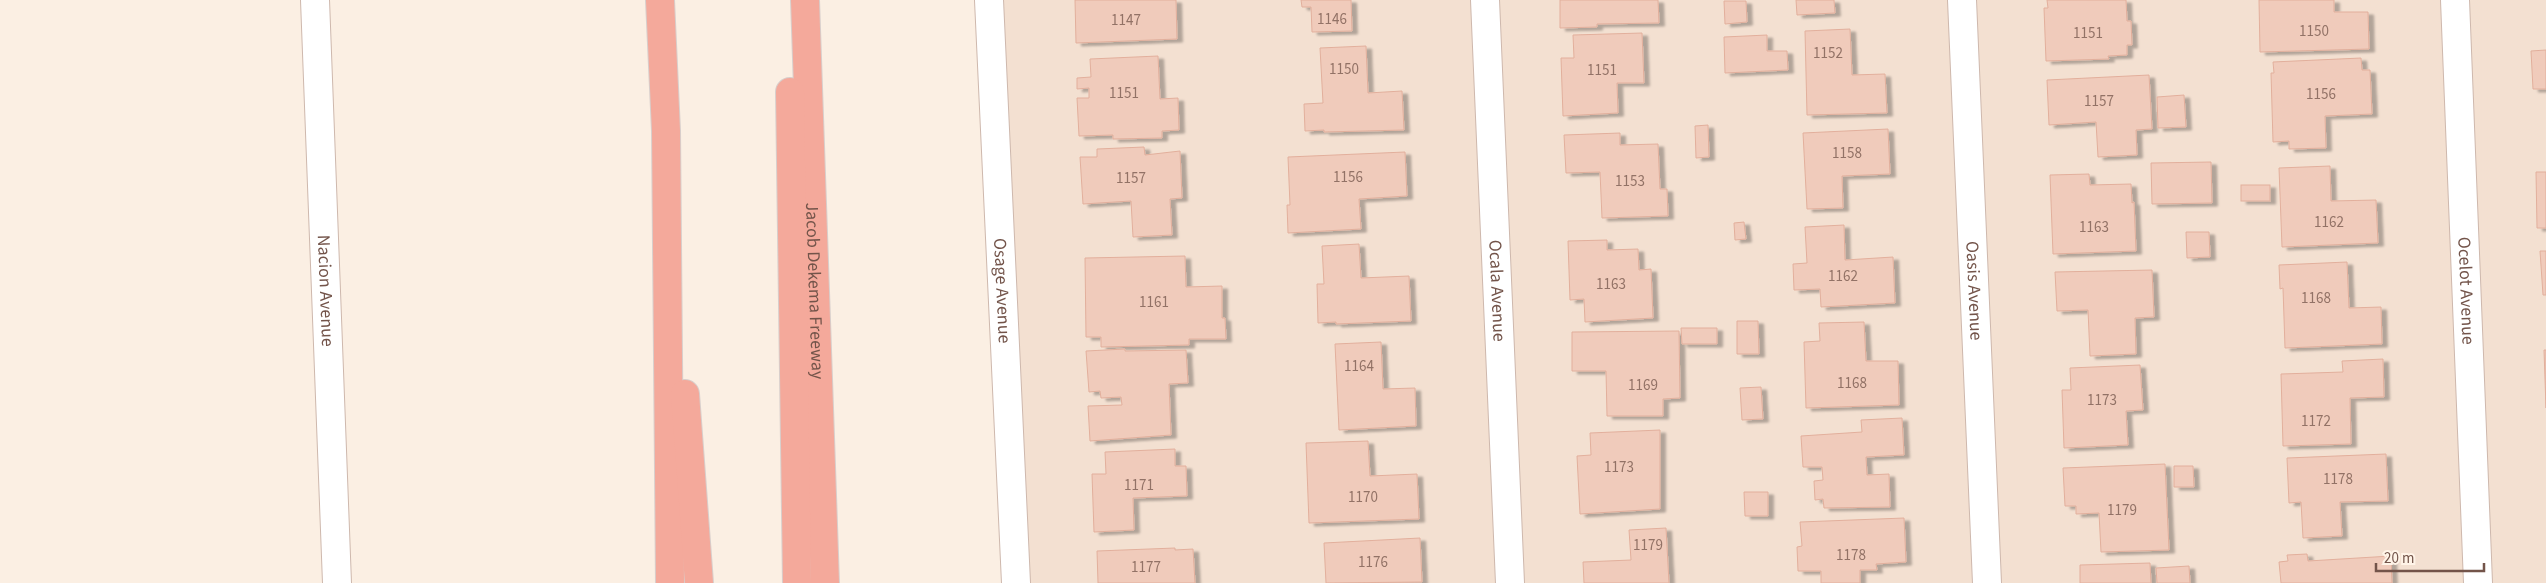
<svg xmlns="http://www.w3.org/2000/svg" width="2546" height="583" viewBox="0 0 2546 583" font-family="'Source Sans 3',sans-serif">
<defs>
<filter id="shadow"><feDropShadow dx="5.5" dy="3" stdDeviation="1" flood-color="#0004"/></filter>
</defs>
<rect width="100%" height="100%" fill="#fbefe3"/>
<path fill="#f3e0d1" d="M982,0h1564v583h-1534z"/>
<g fill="#f0cbbb" stroke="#e2af9c" filter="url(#shadow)">
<path d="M1075,0h101l1,39 -101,4z"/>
<path d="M1301,0h50l1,31 -40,1 -1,-25h-9z"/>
<path d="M1560,0h98l1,23 -62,1v3l-37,1z"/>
<path d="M1796,0h38l1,13 -38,2z"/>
<path d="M2047,0h79l1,21h4l1,24h-5v10l-19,1 1,3 -63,2 -2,-53h4z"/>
<path d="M2259,0h75v12h34l1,37 -109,3z"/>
<path d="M1724,1h22l1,21 -22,2z"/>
<path d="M1850,29l2,46 33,-1 2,39 -80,2 -2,-84z"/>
<path d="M1642,33l2,50h-27l1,30 -55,3 -2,-58h13l-1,-23z"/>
<path d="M1767,35v16h20l1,19 -63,3 -1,-36z"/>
<path d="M1366,46l2,47 34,-2 2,39 -80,2v-2l-19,1 -1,-27 19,-1 -3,-55z"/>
<path d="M2546,50v39h-13l-2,-38z"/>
<path d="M1158,56l2,43 18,-1 1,32 -17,1v7l-49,1v-4l-34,1 -2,-38h12v-10l-12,1v-11l14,-1 -1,-18z"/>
<path d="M2361,58l1,12h8l2,44 -47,2 1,32 -37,1v-8l-16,1 -2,-69h3l-1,-11z"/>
<path d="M2149,75l3,54 -16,1 1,25 -39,2 -2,-35 -47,3 -2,-45z"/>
<path d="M2184,95l2,32 -28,1 -1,-31z"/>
<path d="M1708,125l1,32 -13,1 -1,-32z"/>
<path d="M1888,129l2,45 -48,2 1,32 -36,1 -4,-76z"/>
<path d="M1620,133v12l38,-1 2,45h7l1,27 -66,2 -2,-46 -34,1 -2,-38z"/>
<path d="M1144,147l1,8 35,-4 2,47 -12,1 2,36 -39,2 -2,-36 -48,3 -3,-47h17v-8z"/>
<path d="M1405,152l2,44 -48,3 2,30 -73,4 -1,-28h3l-2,-48z"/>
<path d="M2211,162l1,41 -60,1 -1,-41z"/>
<path d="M2330,166l1,35 45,-1 2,43 -96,4 -3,-79z"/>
<path d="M2536,172h10v56h-9z"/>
<path d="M2089,174l1,11 41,-1 1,19 2,-1 2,49 -83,3 -3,-79z"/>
<rect x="2241" y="185" width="29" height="16"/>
<path d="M1744,222l2,17 -11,1 -1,-17z"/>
<path d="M1844,225l1,35 48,-3 2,46 -74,4 -1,-18 -26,1 -1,-26 14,-1 -2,-36z"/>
<path d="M2186,232h23l1,25 -23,1z"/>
<path d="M1607,240v10l31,-1 1,21 12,-1 2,49 -68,4 -1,-23 -14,1 -2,-59z"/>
<path d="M1359,244l2,34 48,-2 2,45 -75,3v-2l-18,1 -1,-39h7l-2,-38z"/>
<path d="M2540,251h6v44h-3z"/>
<path d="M1185,256l1,31 36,-1v32h3l1,21h-37v6l-88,2v-10h-15l-1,-79z"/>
<path d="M2347,262l2,46 32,-1 1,37 -97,4 -2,-60 -3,1 -1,-24z"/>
<path d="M2152,270l2,47 -19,1 1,36 -46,2 -2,-46 -31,1 -2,-39z"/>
<path d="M1737,321h21l1,33h-22z"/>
<path d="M1864,322l2,39h32l1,44 -93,3 -2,-66 16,-1 -1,-18z"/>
<path d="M1681,328h36v16h-35z"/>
<path d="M1679,331l1,67 -17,1v17h-56l-1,-45h-34v-39z"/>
<path d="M1381,342l2,47 32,-1 1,38 -77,4 -4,-86z"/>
<path d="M1125,349v2l61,-1 2,33 -19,1 2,51 -81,6 -2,-35 34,-1 -1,-8 -20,1 -1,-7 -11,1 -3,-41z"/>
<path d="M2544,350h2v58z"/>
<path d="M2383,359l1,38 -34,1 1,46 -68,2 -2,-72 62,-2 -1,-11z"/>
<path d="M2140,365l3,45 -17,1 2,34 -64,3 -2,-58h9l-1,-22z"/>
<path d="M1761,387l2,32 -21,1 -2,-32z"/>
<path d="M1902,418l2,37 -38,2 1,18 22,-1 1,33 -66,1 -1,-9 -8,1 -1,-19 9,-1 -1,-13h-19l-2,-31 61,-4 -1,-12z"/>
<path d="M1660,430v79l-80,5 -3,-58 14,-1 -1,-22z"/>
<path d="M1368,441l2,35 47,-2 2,45 -110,4 -3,-80z"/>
<path d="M1175,449v17h11l1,30 -54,2 1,32 -40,2 -2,-58h14l-1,-22z"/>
<path d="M2386,454l2,47 -48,1 2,34 -39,2 -2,-36 -12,1 -2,-45z"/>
<path d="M2165,464l4,86 -68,2 -2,-39 -23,1v-8h-11l-2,-38z"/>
<path d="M2174,466h19l1,21h-20z"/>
<path d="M1744,492h24v24h-23z"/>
<path d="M1904,518l2,44 -30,2 1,6h-17v13h-39v-12h-23l-1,-24 5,-1 -2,-24z"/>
<path d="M1666,528l3,55h-85l-1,-21 48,-2 -2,-30z"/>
<path d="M1420,538l2,44 -96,1 -2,-40z"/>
<path d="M1175,548v2l18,-1 2,34h-97l-1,-32z"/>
<path d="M2307,554l1,7 83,-5 1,27h-111l-2,-21 9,-1 -1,-6z"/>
<path d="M2150,563l1,20h-71v-18z"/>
<path d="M2189,566l1,17h-33l-1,-15z"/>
</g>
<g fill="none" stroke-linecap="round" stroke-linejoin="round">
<g stroke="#ceb8ad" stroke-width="30">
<g id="minor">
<path id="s1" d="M989,0l27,583"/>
<path id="s2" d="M1485,0l25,583"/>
<path id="s3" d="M1962,0l25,583"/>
<path id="s4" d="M2455,0l23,583"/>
</g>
</g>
<g stroke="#ceb8ad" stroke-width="30">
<g id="tertiary">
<path id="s5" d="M315,0l22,583"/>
</g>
</g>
<g stroke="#d8cfcc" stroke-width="30">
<g id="motorway">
<path d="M660,0l6,131 4,452"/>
<path id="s6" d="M805,0l20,583"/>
<path d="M790,92l7,491"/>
<path d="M685,394l14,189"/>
</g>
</g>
<use href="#minor" stroke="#fff" stroke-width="28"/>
<use href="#tertiary" stroke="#fff" stroke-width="28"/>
<use href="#motorway" stroke="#f4a99b" stroke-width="28"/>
</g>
<g text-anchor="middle" stroke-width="5" stroke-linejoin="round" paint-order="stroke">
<g font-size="15" fill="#927266">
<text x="1332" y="24">1146</text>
<text x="1126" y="25">1147</text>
<text x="2314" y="36">1150</text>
<text x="2088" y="38">1151</text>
<text x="1828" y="58">1152</text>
<text x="1344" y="74">1150</text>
<text x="1602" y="75">1151</text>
<text x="1124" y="98">1151</text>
<text x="2321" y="99">1156</text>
<text x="2099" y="106">1157</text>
<text x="1847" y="158">1158</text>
<text x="1348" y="182">1156</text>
<text x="1131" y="183">1157</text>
<text x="1630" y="186">1153</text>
<text x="2329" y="227">1162</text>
<text x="2094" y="232">1163</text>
<text x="1843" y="281">1162</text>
<text x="1611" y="289">1163</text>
<text x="2316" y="303">1168</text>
<text x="1154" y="307">1161</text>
<text x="1359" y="371">1164</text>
<text x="1852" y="388">1168</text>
<text x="1643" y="390">1169</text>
<text x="2102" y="405">1173</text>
<text x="2316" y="426">1172</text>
<text x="1619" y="472">1173</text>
<text x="2338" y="484">1178</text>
<text x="1139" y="490">1171</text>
<text x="1363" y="502">1170</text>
<text x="2122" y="515">1179</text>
<text x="1648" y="550">1179</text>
<text x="1851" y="560">1178</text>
<text x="1373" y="567">1176</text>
<text x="1146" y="572">1177</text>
</g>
<g font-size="18" fill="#73544a" stroke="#fff4e8">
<text dy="6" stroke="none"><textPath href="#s5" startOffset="291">Nacion Avenue</textPath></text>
<text dy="6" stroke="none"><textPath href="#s1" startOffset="291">Osage Avenue</textPath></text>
<text dy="6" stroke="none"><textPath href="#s3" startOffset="291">Oasis Avenue</textPath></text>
<text dy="6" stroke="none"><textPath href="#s4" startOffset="291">Ocelot Avenue</textPath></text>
<text dy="6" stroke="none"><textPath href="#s6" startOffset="291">Jacob Dekema Freeway</textPath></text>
<text dy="6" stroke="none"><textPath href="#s2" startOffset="291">Ocala Avenue</textPath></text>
</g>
</g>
<path d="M2376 563v8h108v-8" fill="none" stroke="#73544a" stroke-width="2.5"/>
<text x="2384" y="563" font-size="15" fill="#73544a" stroke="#fff4e8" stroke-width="4" paint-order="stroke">20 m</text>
</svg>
